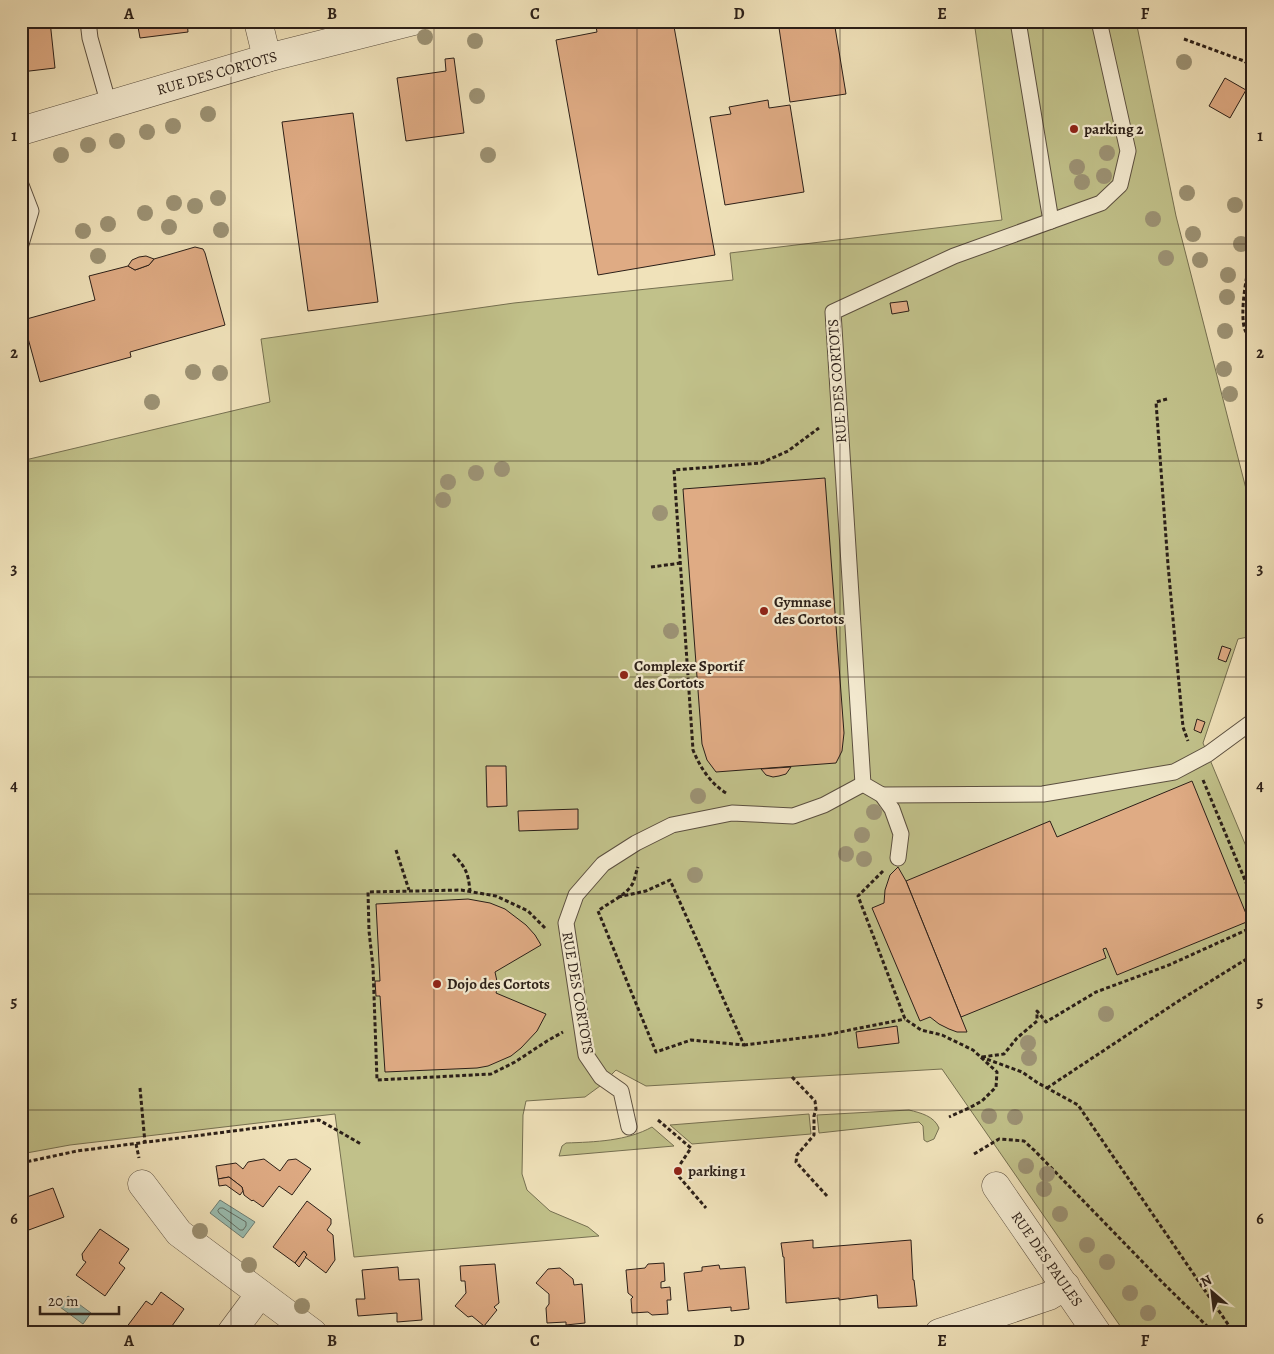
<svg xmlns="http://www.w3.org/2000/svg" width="1274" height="1354" viewBox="0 0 1274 1354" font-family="Alegreya,serif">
<rect width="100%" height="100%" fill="#f0e2ba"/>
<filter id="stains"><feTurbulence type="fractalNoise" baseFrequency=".004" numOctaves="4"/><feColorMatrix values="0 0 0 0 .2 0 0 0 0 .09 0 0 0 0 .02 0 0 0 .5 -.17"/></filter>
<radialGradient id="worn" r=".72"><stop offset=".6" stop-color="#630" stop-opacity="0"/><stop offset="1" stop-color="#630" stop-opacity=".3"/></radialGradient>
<g fill="#c1c18a" stroke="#767051">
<path d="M974,21h162l40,195 77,300v120l-15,3 -35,104 50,120v470h-128l-183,-264 -296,17 -30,-16 -16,16 -15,11 -59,4 -3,14 -1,59 5,16 23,21 38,16 11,9 -245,21 -19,-143 -265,31 -49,9v-693l249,-59 -9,-63 253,-36 219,-23 -3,-27 272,-33z"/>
<path d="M909,1110c12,3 25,6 30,18l-5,11 -7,3 -3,-2 -1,-14 -4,-4 -100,11 -2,-18z"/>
<path d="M809,1114l2,20 -119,10 -22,-19z"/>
<path d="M652,1127l22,19 -115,10 3,-10 4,-3c29,-1 61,-2 86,-16z"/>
</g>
<g fill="#9abdb1" stroke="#6e7e74">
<path d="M220,1200l35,22 -12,16 -33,-25z"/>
<path d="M68,1296l23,17 -8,11 -23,-17z"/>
</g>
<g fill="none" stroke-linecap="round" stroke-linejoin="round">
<path stroke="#626e64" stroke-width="1" d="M220,1208h3l23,14v4l-3,4h-3l-21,-17 -1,-2z"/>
</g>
<g fill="#dfab84" stroke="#2b1f18">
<path d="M21,21h29l5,47 -34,4z"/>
<path d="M137,21h50l1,11 -48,6z"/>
<path d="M595,21h78l42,234 -117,20 -42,-235 41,-8z"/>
<path d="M778,21h56l12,73 -56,8z"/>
<path d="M454,58l10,75 -58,8 -9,-63 49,-7 -1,-12z"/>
<path d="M1225,78l21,12 -16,28 -21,-12z"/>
<path d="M768,100l1,8 21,-3 14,87 -79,13 -15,-88 21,-3 -2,-7z"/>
<path d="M353,113l25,189 -70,9 -26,-189z"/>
<path d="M195,247l8,2 2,4 20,72 -95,27 1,5 -91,25 -17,-62 72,-20 -6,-24 39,-10 7,4 14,-5 5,-6z"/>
<path d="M146,256l8,3 -5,6 -14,5 -7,-4 4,-6 7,-3z"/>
<path d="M907,301l2,10 -17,3 -2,-11z"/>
<path d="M825,478l19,255 -2,18 -6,12 -120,9 -9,-12 -5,-16 -19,-255z"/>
<path d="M1222,646l9,3 -5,13 -8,-3z"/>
<path d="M1197,719l8,3 -4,11 -7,-3z"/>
<path d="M486,766h20l1,40 -20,1z"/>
<path d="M791,767l-5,7 -7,2 -6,1 -7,-2 -5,-6z"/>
<path d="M1192,781l57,140 -132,54 -11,-27 -3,1 3,9 -145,59 -55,-136 144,-60 7,16z"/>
<path d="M578,809v20l-59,2 -1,-20z"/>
<path d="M898,867l8,14 61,151h-10l-8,-3 -10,-5 -9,-7 -10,4 -48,-113 12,-5 1,-13 5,-15z"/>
<path d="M468,899l22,4 15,6 21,16 9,10 6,10 -46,27 3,14 -2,7 50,21 -9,17 -16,17 -10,8 -23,10 -11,2 -92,4 -5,-76h-4l-1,-15h5l-4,-77z"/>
<path d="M897,1026l2,17 -41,5 -2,-16z"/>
<path d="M264,1159l16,12 8,-11 8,-1 15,10 -19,26 -13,-9 -16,21 -10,-7 -1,1 -8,-6 -2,-8 -13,-10 -11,2 -2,-13 20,-3 7,6 5,-7z"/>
<path d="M229,1177l13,10 1,4 -3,4 -14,-10 -7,1 -1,-7z"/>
<path d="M53,1188l11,29 -38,14 -5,-11v-21z"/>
<path d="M307,1201l24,18v5l-4,6 6,5 2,25 -9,13 -21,-16 2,-2 -3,-4 -9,12 -22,-16z"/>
<path d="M100,1229l29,20 -10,14 6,5 -20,28 -29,-21 10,-13 -3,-2 -1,-6z"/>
<path d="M813,1240v8l98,-8 2,40h1l3,26 -39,2 -1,-13 -38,5v-2l-53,5 -2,-46h-1l-2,-14z"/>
<path d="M304,1251l3,4 -2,2h1l-7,10 -4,-4z"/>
<path d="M664,1263l1,18 -4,1v6l9,-1 1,13h-4l1,14 -16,1 -4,-3 -16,1 -1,-14 2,-2 -5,-4 -2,-23 19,-2 3,-4z"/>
<path d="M495,1264l4,39 -5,4 3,3 -13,16 -12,-10 -4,1 -13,-11 11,-13 -1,-12h-4l-1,-15z"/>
<path d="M719,1265l1,4 25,-2 4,42 -18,2v-4l-43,4 -4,-38 18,-2v-4z"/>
<path d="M398,1267l1,13 20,-1 3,41 -25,2v-9l-39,3 -2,-17h9l-3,-29z"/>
<path d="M560,1268l13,11 1,6 8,-1 3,39 -19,2v-3l-19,1 -1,-15 3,-4v-10l-13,-11 12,-14z"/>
<path d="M161,1292l23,17 -17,24h-35l-6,-5 20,-27 6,4z"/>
</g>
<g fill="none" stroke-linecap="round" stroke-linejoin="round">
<g stroke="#5c5040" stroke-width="17">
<g id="service">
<path d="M88,21l2,17 19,67"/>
<path d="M1018,21l33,200"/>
<path d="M21,185l10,26 -10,33"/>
<path d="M882,795l161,-1 131,-22 34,-18 45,-33"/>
<path d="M898,858l3,-24 -9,-25 -10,-14 -19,-11 -30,-472 121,-56 147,-53 19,-18 8,-34 -29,-130"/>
<path d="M629,1127l-8,-36 -20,-14 -15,-22 -20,-132 10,-28 27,-31 33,-21 36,-18 60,-12 61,3 31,-11 39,-21"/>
</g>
</g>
<g stroke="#5c5040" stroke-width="29">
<g id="minor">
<path d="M258,21l9,37"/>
<path d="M21,131l246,-73 147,-37"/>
<path d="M142,1184l37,49 134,100"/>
<path d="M996,1186l101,147"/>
<path d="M231,1333l29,-39"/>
<path d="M939,1333l110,-37 17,-10"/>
</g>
</g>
<g stroke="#2b1f18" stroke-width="3" stroke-dasharray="4 2.5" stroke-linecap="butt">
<path d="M1184,39l60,22 9,7"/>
<path d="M1253,252c-6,16 -14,62 -8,78 2,4 5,9 8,13"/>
<path d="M1167,399l-11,3 12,163 15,162 5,14"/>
<path d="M651,567l30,-4"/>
<path d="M1203,780l50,119"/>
<path d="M726,793c-16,-10 -26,-26 -33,-43l-19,-280 87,-7 27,-12 31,-23"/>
<path d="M396,850l13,40"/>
<path d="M453,854c13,14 15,18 17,37"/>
<path d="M883,871l-25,25 47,123 16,11 21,5 31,15 24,22 -1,15 -14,14 -13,7 -20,9"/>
<path d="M618,897l28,-6 24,-11 74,165 -53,-5 -35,12 -58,-141c11,-9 28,-15 35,-28 2,-5 3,-11 5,-16"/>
<path d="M545,928l-17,-17 -32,-15 -35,-6 -93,2 1,39 4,36 4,113 114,-6 24,-12 32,-21 16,-9"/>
<path d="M744,1045l81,-10 80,-16"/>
<path d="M981,1057l41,15 16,11 40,22 156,228"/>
<path d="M982,1057l22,-3 13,-16 20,-17v-10l9,11 50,-30 73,-27 84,-38"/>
<path d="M792,1077l23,24 1,8 -2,7v19l-17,20 -1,7 31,34"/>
<path d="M140,1088l5,55"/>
<path d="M1047,1088l130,-86 76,-47"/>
<path d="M658,1120l33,28 -16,24 31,36"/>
<path d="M136,1144l3,14"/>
<path d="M974,1154l25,-15 25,2 11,10 129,133 50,49"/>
<path d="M21,1163l56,-12 242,-31 42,24"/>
</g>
<use href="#service" stroke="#f5ecd2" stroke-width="15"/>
<use href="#minor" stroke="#f5ecd2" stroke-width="28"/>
</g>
<g fill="#9c9274">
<circle cx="425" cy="37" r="8"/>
<circle cx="475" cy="41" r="8"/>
<circle cx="1184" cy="62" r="8"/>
<circle cx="477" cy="96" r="8"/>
<circle cx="208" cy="114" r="8"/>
<circle cx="173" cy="126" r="8"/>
<circle cx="147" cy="132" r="8"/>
<circle cx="117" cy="141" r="8"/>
<circle cx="88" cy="145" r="8"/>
<circle cx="1107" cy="153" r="8"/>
<circle cx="61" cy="155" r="8"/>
<circle cx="488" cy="155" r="8"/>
<circle cx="1077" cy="167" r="8"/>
<circle cx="1104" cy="176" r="8"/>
<circle cx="1082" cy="182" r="8"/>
<circle cx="1187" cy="193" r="8"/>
<circle cx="218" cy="198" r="8"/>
<circle cx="174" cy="203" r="8"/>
<circle cx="1235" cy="205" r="8"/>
<circle cx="195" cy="206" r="8"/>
<circle cx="145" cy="213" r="8"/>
<circle cx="1153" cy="219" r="8"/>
<circle cx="108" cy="224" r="8"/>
<circle cx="169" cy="227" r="8"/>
<circle cx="221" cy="230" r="8"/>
<circle cx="83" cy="231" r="8"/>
<circle cx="1193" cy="234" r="8"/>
<circle cx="1241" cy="244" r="8"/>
<circle cx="98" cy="256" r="8"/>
<circle cx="1166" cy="258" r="8"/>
<circle cx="1200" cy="260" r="8"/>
<circle cx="1228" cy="275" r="8"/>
<circle cx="1227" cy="297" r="8"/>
<circle cx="1225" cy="331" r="8"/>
<circle cx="1224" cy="369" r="8"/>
<circle cx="193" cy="372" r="8"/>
<circle cx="220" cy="373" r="8"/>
<circle cx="1230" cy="394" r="8"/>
<circle cx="152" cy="402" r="8"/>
<circle cx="502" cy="469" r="8"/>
<circle cx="476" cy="473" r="8"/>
<circle cx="448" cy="482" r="8"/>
<circle cx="443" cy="500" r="8"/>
<circle cx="660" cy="513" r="8"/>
<circle cx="671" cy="631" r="8"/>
<circle cx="698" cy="796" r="8"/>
<circle cx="874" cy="812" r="8"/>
<circle cx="862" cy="835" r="8"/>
<circle cx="846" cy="854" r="8"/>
<circle cx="864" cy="859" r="8"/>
<circle cx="695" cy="875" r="8"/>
<circle cx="1106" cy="1014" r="8"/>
<circle cx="1028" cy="1043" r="8"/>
<circle cx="1029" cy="1058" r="8"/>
<circle cx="989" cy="1116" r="8"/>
<circle cx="1015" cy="1117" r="8"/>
<circle cx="1026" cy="1166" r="8"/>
<circle cx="1047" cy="1174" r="8"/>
<circle cx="1044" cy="1189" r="8"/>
<circle cx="1060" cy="1214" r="8"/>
<circle cx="200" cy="1231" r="8"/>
<circle cx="1087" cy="1245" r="8"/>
<circle cx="1107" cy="1262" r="8"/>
<circle cx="249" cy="1265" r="8"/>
<circle cx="1130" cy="1293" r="8"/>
<circle cx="302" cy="1306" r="8"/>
<circle cx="1148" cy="1313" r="8"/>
</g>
<path fill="none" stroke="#2b1f18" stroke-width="1" stroke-opacity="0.55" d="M231,21v1312M434,21v1312M637,21v1312M840,21v1312M1043,21v1312M21,244h1232M21,461h1232M21,677h1232M21,894h1232M21,1110h1232"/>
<g fill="#8f2418" stroke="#f5ecd2" stroke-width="2">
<circle cx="1074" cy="129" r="5"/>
<circle cx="764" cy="611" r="5"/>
<circle cx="624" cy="675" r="5"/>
<circle cx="437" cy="984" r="5"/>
<circle cx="678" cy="1171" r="5"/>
</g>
<g text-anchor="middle" stroke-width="4.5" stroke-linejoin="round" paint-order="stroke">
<g font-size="15" fill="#2b1f18" stroke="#f5ecd2">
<text transform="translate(217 73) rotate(-16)" y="5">RUE DES CORTOTS</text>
<text transform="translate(837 381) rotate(-94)" y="5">RUE DES CORTOTS</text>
<text transform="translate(578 993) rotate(80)" y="5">RUE DES CORTOTS</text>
<text transform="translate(1047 1259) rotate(55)" y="5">RUE DES PAULES</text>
</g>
<g font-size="15" font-weight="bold" fill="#2b1f18" stroke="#f5ecd2" text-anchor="start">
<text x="1084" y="134">parking 2</text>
<text x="774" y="607">Gymnase<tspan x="774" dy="17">des Cortots</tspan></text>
<text x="634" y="671">Complexe Sportif<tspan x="634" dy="17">des Cortots</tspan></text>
<text x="447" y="989">Dojo des Cortots</text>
<text x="688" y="1176">parking 1</text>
</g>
</g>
<rect width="1274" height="1354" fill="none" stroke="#f0e2ba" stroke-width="55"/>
<g transform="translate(1212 1292) rotate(332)" stroke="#f5ecd2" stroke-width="4" paint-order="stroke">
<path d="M0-4L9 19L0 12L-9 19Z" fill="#2b1f18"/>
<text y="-8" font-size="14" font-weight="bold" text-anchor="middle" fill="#2b1f18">N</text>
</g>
<path d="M40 1306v8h79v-8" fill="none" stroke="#2b1f18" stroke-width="2.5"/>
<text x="48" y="1306" font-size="15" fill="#2b1f18" stroke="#f5ecd2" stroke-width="4" paint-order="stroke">20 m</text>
<rect x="28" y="28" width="1218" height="1298" fill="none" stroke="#2b1f18" stroke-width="2"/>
<g font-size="16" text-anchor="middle" font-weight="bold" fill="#2b1f18">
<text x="129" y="19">A</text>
<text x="332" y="19">B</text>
<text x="535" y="19">C</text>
<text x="739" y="19">D</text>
<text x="942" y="19">E</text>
<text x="1145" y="19">F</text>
<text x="14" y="141">1</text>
<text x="1260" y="141">1</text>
<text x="14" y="358">2</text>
<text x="1260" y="358">2</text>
<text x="14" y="574">3</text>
<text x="1260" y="574">3</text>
<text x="14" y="791">4</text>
<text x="1260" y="791">4</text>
<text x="14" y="1007">5</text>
<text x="1260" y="1007">5</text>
<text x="14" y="1224">6</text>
<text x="1260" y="1224">6</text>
<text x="129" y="1346">A</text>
<text x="332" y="1346">B</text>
<text x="535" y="1346">C</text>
<text x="739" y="1346">D</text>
<text x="942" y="1346">E</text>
<text x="1145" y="1346">F</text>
</g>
<rect width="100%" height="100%" filter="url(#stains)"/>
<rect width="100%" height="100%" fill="url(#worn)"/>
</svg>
